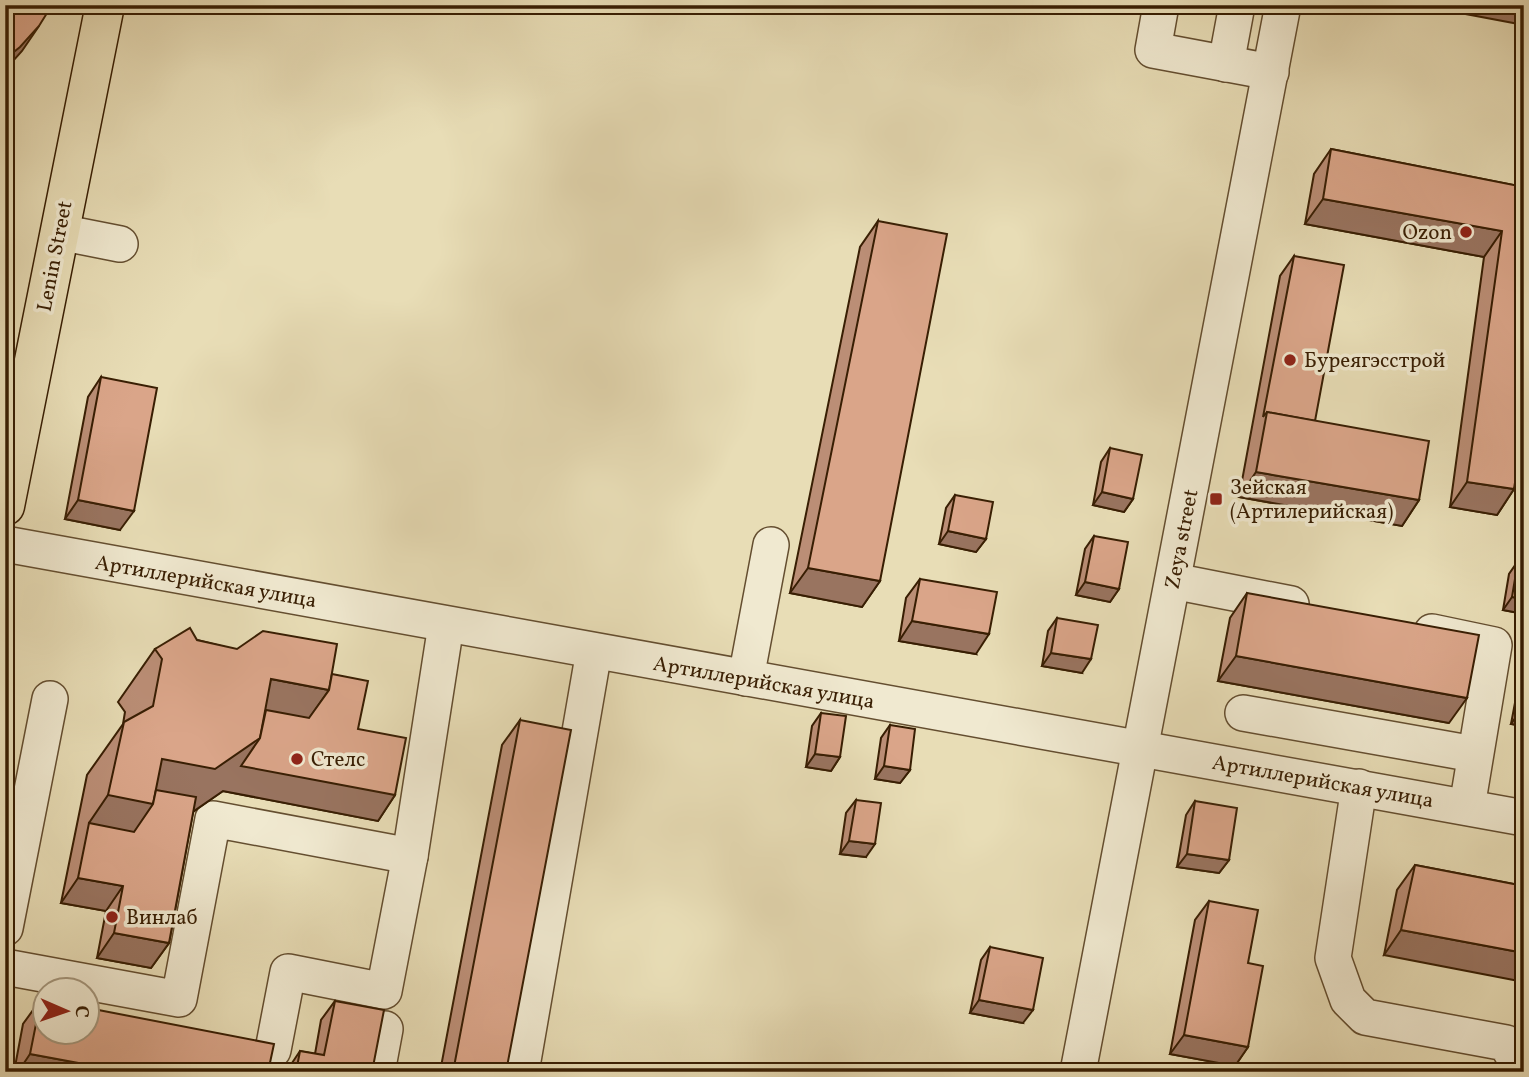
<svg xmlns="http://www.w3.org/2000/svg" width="1529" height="1077" viewBox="0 0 1529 1077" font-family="Vollkorn,serif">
<rect width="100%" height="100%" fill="#e8ddb6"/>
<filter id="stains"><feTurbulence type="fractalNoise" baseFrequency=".00286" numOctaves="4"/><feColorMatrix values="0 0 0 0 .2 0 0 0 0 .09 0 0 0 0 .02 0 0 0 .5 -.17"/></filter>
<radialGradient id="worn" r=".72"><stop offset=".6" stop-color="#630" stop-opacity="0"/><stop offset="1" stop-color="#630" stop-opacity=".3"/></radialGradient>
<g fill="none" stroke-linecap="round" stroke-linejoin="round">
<g stroke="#644e30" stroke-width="38">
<g id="minor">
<path d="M1161,5l-8,45 118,22"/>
<path d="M1226,64l11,-59"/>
<path d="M59,232l61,12"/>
<path d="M5,544l1519,274"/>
<path d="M1173,581l118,23"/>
<path d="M1432,632l62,13 -27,162"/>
<path d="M746,678l25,-133"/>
<path d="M1243,713l231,41"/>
<path d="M1359,787l-26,171 15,42 17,17 141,26 14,25v4"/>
<path d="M5,928l45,-229"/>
<path d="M5,967l174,32 34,-180 197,37"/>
<path d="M273,1050l15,-78 96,19 26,-135 36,-231"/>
<path d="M377,1072l8,-43"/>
<path d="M521,1072l73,-421"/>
<path d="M1078,1072l205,-1067"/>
</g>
</g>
<g stroke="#381e03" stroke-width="41">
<path id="major" d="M5,506l100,-501"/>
</g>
<use href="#minor" stroke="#f0e9d0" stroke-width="35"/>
<use href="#major" stroke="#e8ddb6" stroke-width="38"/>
</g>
<g fill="#bb8e76" stroke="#381e03" stroke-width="2">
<path d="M1331,149l193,38 -10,302 -17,26 -47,-8 34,-250 -179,-33 9,-50z"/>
<path d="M878,221l2,360 -18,26 -72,-14 70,-346z"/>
<path d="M1294,256l21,165 104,79 -17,26 -163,-29 41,-221z"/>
<path d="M101,377l19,153 -55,-11 23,-122z"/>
<path d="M1110,448l23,51 -9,13 -31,-7 8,-43z"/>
<path d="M955,495l31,44 -10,13 -37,-8 7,-36z"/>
<path d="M1094,536l25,53 -9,13 -34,-7 9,-46z"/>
<path d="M1518,561l6,53 -21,-4 6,-36z"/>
<path d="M920,579l56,75 -77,-13 7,-43z"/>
<path d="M1247,593l202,130 -231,-42 12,-63z"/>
<path d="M1057,618l25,55 -40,-7 6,-35z"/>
<path d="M197,640l135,34 26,55 37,66 -17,26 -155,-30 -30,21 -24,131 -18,25 -54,-10 9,-47 -45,-8 26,-128 36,-51 2,-12 -7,-10 37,-53z"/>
<path d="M1524,666v60l-13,-2 10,-53z"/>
<path d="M821,713l19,44 -9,14 -25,-4 6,-41z"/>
<path d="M520,720l-14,352h-66l62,-327z"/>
<path d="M890,725l20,45 -10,13 -25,-4 6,-41z"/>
<path d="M856,800l10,57 -26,-3 6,-41z"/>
<path d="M1195,801l34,59 -10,13 -42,-6 9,-52z"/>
<path d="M1415,865l109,21 -140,69 13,-65z"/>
<path d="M1209,901l39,62v84l-13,19 -65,-12 25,-134z"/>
<path d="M990,947l33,76 -53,-10 11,-53z"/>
<path d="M41,999l227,73h-254l9,-48z"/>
<path d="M335,1001l37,71h-86l14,-21 15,3 6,-34z"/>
</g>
<g fill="#997460" stroke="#381e03" stroke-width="2">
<path d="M1442,5h82v20l-85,-16z"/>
<path d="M39,26l-17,25 -17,19v-11z"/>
<path d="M1323,199l179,32 -18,26 -179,-33z"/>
<path d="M1256,472l163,28 -17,26 -163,-29z"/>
<path d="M1467,482l47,7 -17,26 -47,-8z"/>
<path d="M1102,492l31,7 -9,13 -31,-7z"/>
<path d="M78,500l56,11 -14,19 -55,-11z"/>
<path d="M948,531l38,8 -10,13 -37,-8z"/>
<path d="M808,568l72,13 -18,26 -72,-14z"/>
<path d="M1085,582l34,7 -9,13 -34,-7z"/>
<path d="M1512,597l12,2v15l-21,-4z"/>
<path d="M912,621l77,13 -13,20 -77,-13z"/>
<path d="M1051,653l40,6 -9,14 -40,-7z"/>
<path d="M1236,656l231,42 -18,25 -231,-42z"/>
<path d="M271,679l58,11 -37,53 -45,-9z"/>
<path d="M1520,711h4v15l-13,-2z"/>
<path d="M260,738l135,57 -17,26 -155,-30 -45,31 -62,35 -27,-34 19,-28 54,-36z"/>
<path d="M815,754l25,3 -9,14 -25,-4z"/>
<path d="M884,766l26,4 -10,13 -25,-4z"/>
<path d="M849,841l26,3 -9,13 -26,-3z"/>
<path d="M1187,854l42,6 -10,13 -42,-6z"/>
<path d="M78,878l45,8 -17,25 -45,-8z"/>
<path d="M1401,930l123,23v29l-140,-27z"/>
<path d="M114,933l55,10 -18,25 -54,-10z"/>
<path d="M979,1000l54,10 -10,13 -53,-10z"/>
<path d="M1184,1035l64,12 -13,19 -65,-12z"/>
<path d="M30,1054l97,18h-109z"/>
</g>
<g fill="#daa589" stroke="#381e03" stroke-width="2">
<path d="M5,5h47l-13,21 -19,21 -15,12z"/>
<path d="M1331,149l193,38v239l-10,63 -47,-7 35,-251 -179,-32z"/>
<path d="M878,221l69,13 -67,347 -72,-13z"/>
<path d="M1294,256l50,9 -29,156 -48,-9 -4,5z"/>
<path d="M101,377l56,11 -23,123 -56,-11z"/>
<path d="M1267,412l162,29 -10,59 -163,-28z"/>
<path d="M1110,448l32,7 -9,44 -31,-7z"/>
<path d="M955,495l38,7 -7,37 -38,-8z"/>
<path d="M1094,536l34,6 -9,47 -34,-7z"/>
<path d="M1518,561h6v38l-12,-2z"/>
<path d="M920,579l77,13 -8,42 -77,-13z"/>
<path d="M1247,593l232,42 -12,63 -231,-42z"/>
<path d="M1057,618l41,7 -7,34 -40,-6z"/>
<path d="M190,628l7,12 40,9 26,-18 74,13 -8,46 -58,-11 -11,59 -45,31 -53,-10 -9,45 -45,-9 16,-73 29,-16 9,-47 -7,-10z"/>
<path d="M332,674l36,7 -10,48 48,9 -11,57 -154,-29 19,-28 6,-28 43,8 20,-28z"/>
<path d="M1524,690v21h-4z"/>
<path d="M821,713l25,3 -6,41 -25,-3z"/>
<path d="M520,720l51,10 -65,342h-53z"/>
<path d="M890,725l25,4 -5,41 -26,-4z"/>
<path d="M156,790l40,7 -27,146 -55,-10 9,-47 -45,-8 11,-55 45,9 19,-28z"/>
<path d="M856,800l25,3 -6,41 -26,-3z"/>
<path d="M1195,801l42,7 -8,52 -42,-6z"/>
<path d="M1415,865l109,21v67l-123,-23z"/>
<path d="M1209,901l49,9 -10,53 15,3 -15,81 -64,-12z"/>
<path d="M990,947l53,11 -10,52 -54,-10z"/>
<path d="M41,999l5,1v32h42v-24l186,36 -6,28h-141l-97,-18z"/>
<path d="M335,1001l49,9 -12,62h-76l4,-21 24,4z"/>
</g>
<g fill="#8f2418" stroke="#f0e9d0" stroke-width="2.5">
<circle cx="1466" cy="232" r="7"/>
<circle cx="1290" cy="360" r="7"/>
<rect x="1209" y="492" width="14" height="14" rx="3.5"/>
<circle cx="297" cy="759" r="7"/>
<circle cx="112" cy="917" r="7"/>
</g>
<g text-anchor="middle" stroke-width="7" stroke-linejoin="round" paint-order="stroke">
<g font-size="21" fill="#381e03" stroke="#f0e9d0" text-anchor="start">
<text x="1452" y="239" text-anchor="end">Ozon</text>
<text x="1304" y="367">Буреягэсстрой</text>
<text x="1230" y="494">Зейская<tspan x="1230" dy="24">(Артилерийская)</tspan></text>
<text x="311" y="766">Стелс</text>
<text x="126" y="924">Винлаб</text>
</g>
<g font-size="21" fill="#381e03" stroke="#f0e9d0">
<text transform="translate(54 256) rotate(-79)" y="7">Lenin Street</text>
<text transform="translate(1181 539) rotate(-79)" y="7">Zeya street</text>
<text transform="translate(206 581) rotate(10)" y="7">Артиллерийская улица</text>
<text transform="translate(764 682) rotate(10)" y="7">Артиллерийская улица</text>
<text transform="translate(1323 781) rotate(10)" y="7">Артиллерийская улица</text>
</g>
</g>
<rect width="1529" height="1077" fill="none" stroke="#e8ddb6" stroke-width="28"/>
<rect x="7" y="7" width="1515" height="1063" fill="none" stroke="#381e03" stroke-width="3.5"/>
<rect x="14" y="14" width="1501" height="1049" fill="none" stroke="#381e03" stroke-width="2"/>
<g transform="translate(66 1011) rotate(92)"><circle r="33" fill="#f0e9d0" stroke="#a6987e" stroke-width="2"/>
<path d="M0-5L12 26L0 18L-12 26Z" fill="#8f2418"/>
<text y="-10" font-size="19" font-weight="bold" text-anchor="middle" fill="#381e03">С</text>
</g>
<rect width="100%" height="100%" filter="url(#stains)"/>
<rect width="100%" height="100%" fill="url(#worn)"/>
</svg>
